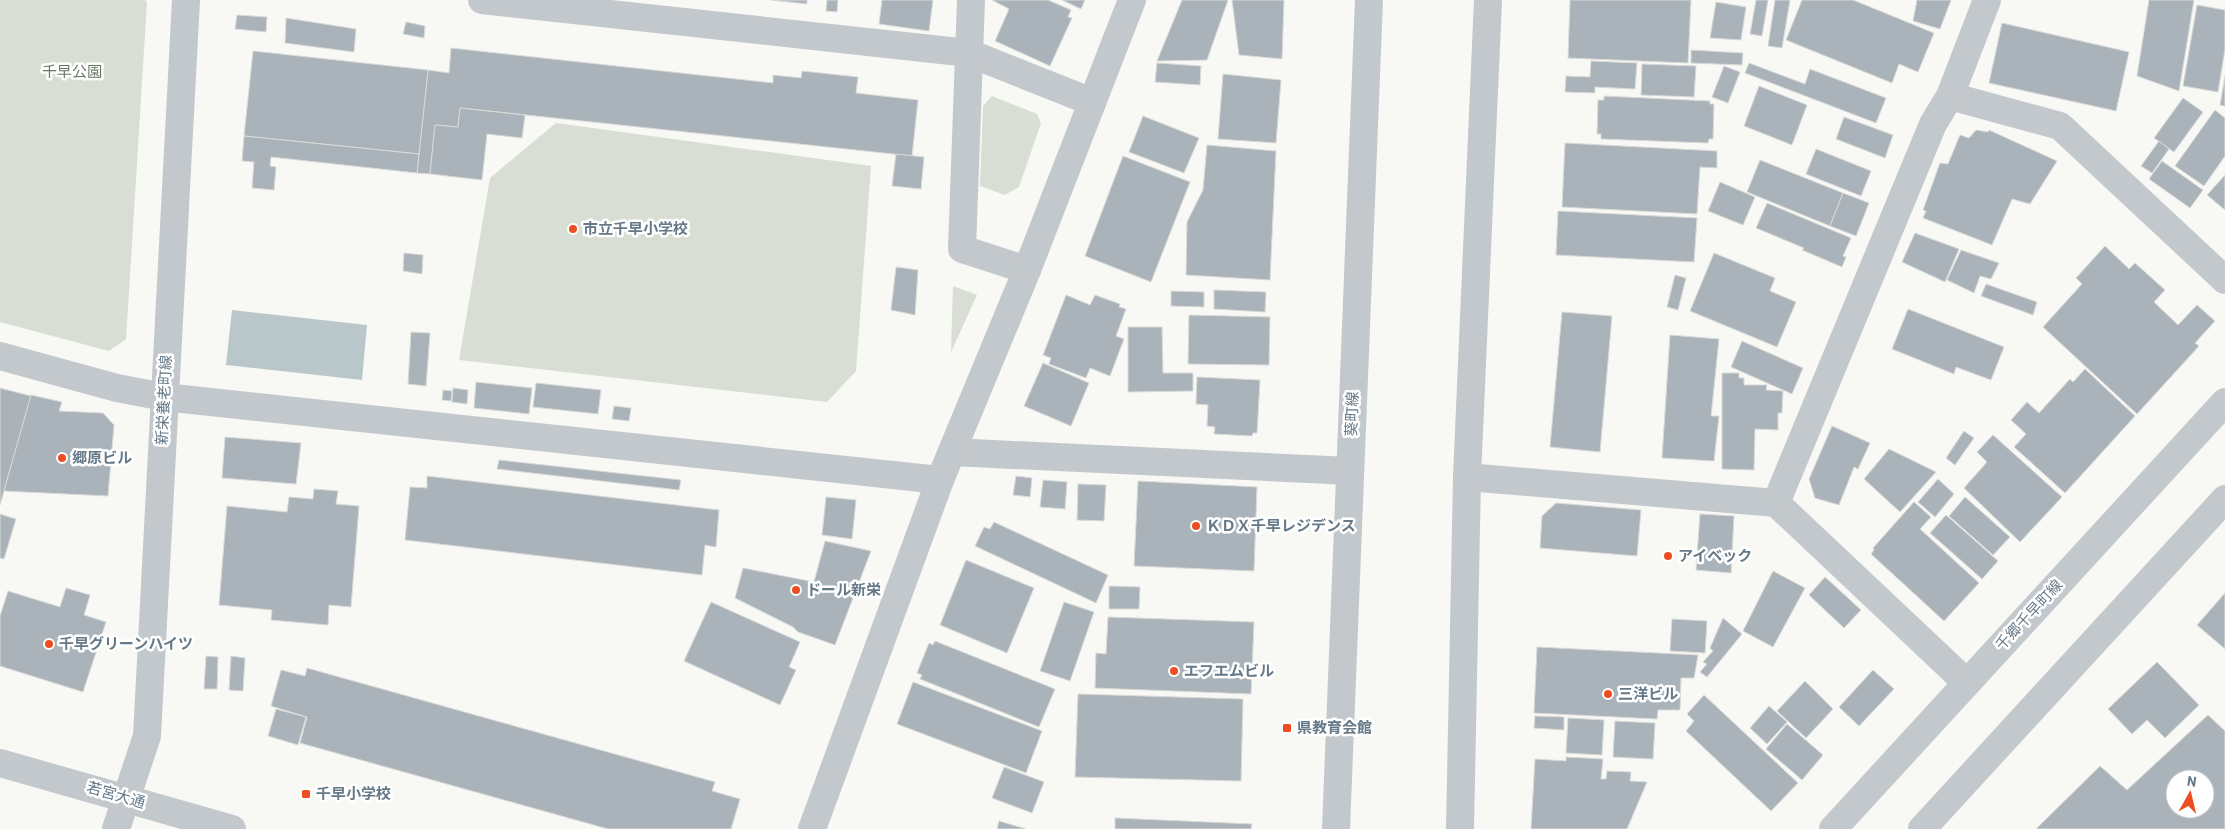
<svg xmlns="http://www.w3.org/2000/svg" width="2225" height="829" viewBox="0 0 2225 829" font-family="Barlow,'Noto Sans JP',sans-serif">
<rect width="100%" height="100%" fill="#f8f8f5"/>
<g fill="#d8ded4">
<path d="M0,0h145l2,2 -21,337 -17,12 -109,-29z"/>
<path d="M992,96l45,18 4,9 -22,64 -14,8 -25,-9 3,-80z"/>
<path d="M556,123l315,43 -15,205 -29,31 -368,-42 31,-182z"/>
<path d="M953,286l24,9 -26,57z"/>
</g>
<path fill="#b9c7ca" d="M232,310l135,15 -5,55 -136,-15z"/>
<g fill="#a9b3b9" stroke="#dadad8" fill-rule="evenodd">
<path d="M771,0h36v4z"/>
<path d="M827,0h11l-1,12 -11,-1z"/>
<path d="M882,0h51l-4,31 -50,-7z"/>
<path d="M992,0h56l23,10 -3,7 4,1 -22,48 -55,-25 14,-32z"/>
<path d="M1062,0h23l-4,9z"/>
<path d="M1182,0h46l-21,60 -50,1z"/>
<path d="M1232,0h52l-2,59 -43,-4z"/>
<path d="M1570,0h121l-3,63 -120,-5z"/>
<path d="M1756,0h12l-6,36 -12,-2z"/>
<path d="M1775,0h15l-8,48 -14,-2z"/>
<path d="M1802,0h51l81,33 -16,39 -19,-8 -7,19 -106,-43z"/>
<path d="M1917,0h34l-11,29 -27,-8z"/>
<path d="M2149,0h45l-15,91 -42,-15z"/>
<path d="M1716,2l30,5 -5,33 -31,-2z"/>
<path d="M2197,5l28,5v39l-7,43 -35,-6z"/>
<path d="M237,15l30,2 -1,15 -31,-3z"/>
<path d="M286,18l70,11 -2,23 -69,-9z"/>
<path d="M406,22l19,4 -1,12 -21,-4z"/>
<path d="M2002,23l127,29 -13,59 -127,-28z"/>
<path d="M451,48l322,35v-8l28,3 1,-7 56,6 -2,16 62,7 -6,56 -452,-48 -2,19 -23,-2 -5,49 -13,-1 11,-103 21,3z"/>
<path d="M1691,50l52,3 -1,12 -51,-2z"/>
<path d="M253,51l175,19 -9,84 -175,-18z"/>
<path d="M1591,61l46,2 -2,26 -40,-2v6l-30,-1 1,-16 24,1z"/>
<path d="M1157,63l44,3 -1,19 -45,-3z"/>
<path d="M1749,63l56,21 5,-15 76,29 -10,25 -131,-50z"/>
<path d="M1642,64l54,2 -2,31 -53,-2z"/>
<path d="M1724,66l16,6 -12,31 -16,-6z"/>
<path d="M1223,74l58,6 -5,63 -58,-4z"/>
<path d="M2225,76v30l-5,-1z"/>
<path d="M1759,86l48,19 -15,40 -48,-19z"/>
<path d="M1604,96l106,5v3h4l-1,35h-4l-1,4 -107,-4v-5h-4l1,-34h6z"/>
<path d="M2183,98l20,14 -29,40 -20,-14z"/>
<path d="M460,108l65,7 -3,23 -35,-4 -5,46 -52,-6 5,-49 23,2z"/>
<path d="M2215,110l10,8v38l-21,30 -29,-20z"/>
<path d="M1143,116l56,22 -15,35 -55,-21z"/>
<path d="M1844,117l49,18 -8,23 -49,-19z"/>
<path d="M1976,130l12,2 1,-2 68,31 -27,43 -18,-5 -20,46 -69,-27 3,-7 -3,-1 17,-47 8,1 12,-29 9,3z"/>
<path d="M244,136l175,18 -2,19 -146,-16 -1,9 6,1 -2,23 -22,-2 2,-26 -12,-1z"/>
<path d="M2159,141l10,8 -17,24 -11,-7z"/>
<path d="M1565,143l152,8v17l-17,-1 -3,47 -135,-7z"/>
<path d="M1207,145l69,6 -6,129 -84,-5 1,-53 16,-32z"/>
<path d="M1816,149l55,22 -10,25 -55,-22z"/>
<path d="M896,154l28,3 -3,32 -29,-3z"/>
<path d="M1123,156l67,26 -39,100 -66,-26z"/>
<path d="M1760,160l83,33 -13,33 -83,-34z"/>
<path d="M2162,161l41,29 -13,18 -41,-29z"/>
<path d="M2225,175v35l-18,-15z"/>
<path d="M1720,182l35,15 -12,28 -35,-14z"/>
<path d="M1843,193l26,10 -13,33 -26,-10z"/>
<path d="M1767,203l84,35 -8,18 3,1 -4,10 -40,-17 2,-2 -48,-20z"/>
<path d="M1558,211l139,7 -3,44 -138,-7z"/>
<path d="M1915,233l44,16 -14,33 -43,-20z"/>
<path d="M2105,246l24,23 6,-6 30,27 -11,12 24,23 19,-20 18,16 -20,22 4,3 -62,68 -94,-87 39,-43 -6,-6z"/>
<path d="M1961,250l38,13 -8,16 -11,-3 -6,17 -27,-13z"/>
<path d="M404,253l19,2 -1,19 -19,-3z"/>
<path d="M1714,253l61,25 -5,13 26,11 -19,45 -87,-36z"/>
<path d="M896,267l22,3 -3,45 -24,-5z"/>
<path d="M1675,275l11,3 -8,32 -11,-3z"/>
<path d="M1986,284l51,18 -4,13 -52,-19z"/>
<path d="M1214,290l52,2 -1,20 -51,-3z"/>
<path d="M1171,291l33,1v15l-33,-1z"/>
<path d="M1066,295l24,10 5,-10 25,9 -1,3 7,2 -10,27 8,3 -14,37 -20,-8 -4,10 -37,-14 2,-6 -8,-3z"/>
<path d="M1908,309l96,38 -13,33 -35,-13 -2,7 -62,-25z"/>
<path d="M1562,312l50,4 -12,136 -50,-5z"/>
<path d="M1189,315l81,2 -1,48 -81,-1z"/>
<path d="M1128,327h34l1,46h30v18l-65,1z"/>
<path d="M411,332l19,1 -4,53 -18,-2z"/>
<path d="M1670,335l49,4 -8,77h8l-5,45 -52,-3z"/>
<path d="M1742,341l61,27 -11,26 -61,-27z"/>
<path d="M1043,363l46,20 -18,43 -47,-20z"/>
<path d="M2085,369l50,47 -70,77 -51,-46 12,-13 -15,-14 16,-18 12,11 31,-34 3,3z"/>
<path d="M1722,373h17v5h5v7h23l-1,5 17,1 -1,22h-4v17l-23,-1 -1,41 -32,-1z"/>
<path d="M1197,377l63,3 -3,53h-4l-1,3 -38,-2 1,-7 -8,-1 1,-21 -12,-1z"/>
<path d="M476,382l56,6 -3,26 -55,-6z"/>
<path d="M536,383l65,7 -3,24 -65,-7z"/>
<path d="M0,388l31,8 -31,109z"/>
<path d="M453,388l15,2 -1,14 -15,-2z"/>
<path d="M443,390l9,1 -1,10 -9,-1z"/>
<path d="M31,395l31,7 -3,9 44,2 11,12 -6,71 -104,-5z"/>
<path d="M614,406l17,2 -2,13 -17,-2z"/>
<path d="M1832,426l38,17 -12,26 -4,-2 -15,38 -24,-7 -6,-19z"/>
<path d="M1964,431l10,7 -19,27 -9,-7z"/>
<path d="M1993,435l69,62 -42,45 -56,-54 23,-26 -10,-10z"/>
<path d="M225,437l76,6 -5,41 -74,-6z"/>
<path d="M1889,449l47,23 -36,40 -36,-33z"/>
<path d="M499,460l182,20 -2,10 -182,-21z"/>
<path d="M427,476l292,34 -3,37 -11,-2 -3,30 -297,-35 5,-53 17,1z"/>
<path d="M1016,476l16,2 -2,19 -17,-2z"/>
<path d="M1938,479l16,15 -19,23 -17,-15z"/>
<path d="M1043,480l24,2 -2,27 -25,-2z"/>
<path d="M1138,481l119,6 -3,84 -120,-5z"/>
<path d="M1078,484l28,1 -2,36 -27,-1z"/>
<path d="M314,489l24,2 -2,13 23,2 -8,101 -22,-2 -1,20 -57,-5 1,-10 -53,-5 8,-99 60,6 2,-15 24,2z"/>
<path d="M826,497l30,3 -4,39 -30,-4z"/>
<path d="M1965,497l45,40 -17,18 -44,-39z"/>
<path d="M1914,502l17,15 -11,12 59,54 -35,38 -73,-67 3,-4 -1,-2z"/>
<path d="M1556,503l85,7 -4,46 -97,-8 2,-32z"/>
<path d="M0,514l16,5 -12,40 -4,-1z"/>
<path d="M1700,514l34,2 -3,57 -35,-3z"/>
<path d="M1946,515l52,46 -16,18 -52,-46z"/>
<path d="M994,522l114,53 -12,28 -121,-57 9,-19 6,2z"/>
<path d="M825,541l46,10 -36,94 -37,-13 -5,-5 -58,-29 8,-30 71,14z"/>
<path d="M966,560l68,28 -27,65 -67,-28z"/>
<path d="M1773,571l32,17 -32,59 -30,-16z"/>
<path d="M1825,577l36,33 -17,18 -35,-33z"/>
<path d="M1109,586l31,1 -1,22h-30z"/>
<path d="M66,588l24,7 -6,20 22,7 -23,70 -83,-26v-50l8,-25 52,16z"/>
<path d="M2225,593v56l-28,-24z"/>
<path d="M711,602l89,40 -11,25 7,3 -16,35 -96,-44z"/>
<path d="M1064,602l30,10 -24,69 -30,-10z"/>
<path d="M1108,617l146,5 -3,72 -156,-6 1,-35 10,1z"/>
<path d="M1723,618l19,16 -35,43 -7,-5 7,-8 -4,-2 10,-11 -3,-3z"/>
<path d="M1672,619l35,2 -2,32 -35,-2z"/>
<path d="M935,641l120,48 -16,38 -119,-48 2,-4 -5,-2 12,-30 4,2z"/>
<path d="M1537,647l161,8 -4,23h-13l-1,32h-22l-1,9 -123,-6z"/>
<path d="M206,656l12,1 -1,32h-13z"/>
<path d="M231,656l14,2 -2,33 -14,-1z"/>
<path d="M2157,662l42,43 -34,33 -18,-18 -15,14 -24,-25z"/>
<path d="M307,668l408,114 -3,9 28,8 -9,30h-123l-308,-86 7,-26 -36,-11 10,-36 24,6z"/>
<path d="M1873,670l21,19 -35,37 -20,-19z"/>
<path d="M1805,681l28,28 -27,29 -29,-27z"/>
<path d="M913,682l129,49 -16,42 -129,-49z"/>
<path d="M1078,694l165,5 -2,82 -166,-4z"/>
<path d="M1704,695l94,88 -27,28 -85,-80 8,-10 -7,-7z"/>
<path d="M1769,706l18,16 -20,22 -17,-16z"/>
<path d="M276,709l30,8 -8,28 -30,-9z"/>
<path d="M2208,715l17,16v98h-189l64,-63 27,24zM2175,779h30v30h-30z"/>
<path d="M1535,716l29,1v13l-30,-2z"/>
<path d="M1568,718l36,2 -2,35 -36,-2z"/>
<path d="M1615,721l40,2 -2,36 -40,-2z"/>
<path d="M1787,724l36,31 -21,25 -36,-31z"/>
<path d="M1566,757l37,2 -2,20h5l1,-8 24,1 -1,9 17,1 -20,47h-96l4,-70 31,2z"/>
<path d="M1004,767l40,15 -12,31 -40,-15z"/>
<path d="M1115,818l137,6 -1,5h-136z"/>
<path d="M999,821l27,8h-29z"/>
</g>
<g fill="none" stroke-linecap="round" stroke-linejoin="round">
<g stroke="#c3c8cc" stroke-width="28">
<path d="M482,0l487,53 123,49"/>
<path d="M971,0l-9,249 65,21"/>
<path d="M1950,96l110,30 165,154"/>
<path d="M0,356l117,32 47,9 776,83"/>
<path d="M952,452l398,19"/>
<path d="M1467,477l309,26 191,180"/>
<path d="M1776,503l157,-379 17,-28 37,-96"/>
<path d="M116,829l31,-93 39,-736"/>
<path d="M812,829l128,-349 87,-210 105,-270"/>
</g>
<g stroke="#c3c8cc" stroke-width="28">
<path d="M0,763l232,66"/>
<path d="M1336,829l33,-829"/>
<path d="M1460,829l7,-352 21,-477"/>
<path d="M1833,829l392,-427"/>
<path d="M1922,829l303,-330"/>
</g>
</g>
<g fill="#ed4e21" stroke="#fff" stroke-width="2">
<circle cx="573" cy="229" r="5"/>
<circle cx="62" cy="458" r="5"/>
<circle cx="1196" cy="526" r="5"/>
<circle cx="1668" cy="556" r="5"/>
<circle cx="796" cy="590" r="5"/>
<circle cx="49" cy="644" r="5"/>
<circle cx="1174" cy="671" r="5"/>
<circle cx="1608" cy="694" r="5"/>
<rect x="1282" y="723" width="10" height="10" rx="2.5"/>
<rect x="301" y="789" width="10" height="10" rx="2.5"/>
</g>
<g text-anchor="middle" stroke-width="5" stroke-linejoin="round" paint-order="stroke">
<g font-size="15" fill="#667a61" stroke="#fff">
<text x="72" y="77">千早公園</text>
</g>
<g font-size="15" font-weight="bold" fill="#657988" stroke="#fff" text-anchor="start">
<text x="583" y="234">市立千早小学校</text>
<text x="72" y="463">郷原ビル</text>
<text x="1206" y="531">ＫＤＸ千早レジデンス</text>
<text x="1678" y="561">アイベック</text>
<text x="806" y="595">ドール新栄</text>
<text x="59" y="649">千早グリーンハイツ</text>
<text x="1184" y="676">エフエムビル</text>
<text x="1618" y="699">三洋ビル</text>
<text x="1297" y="733">県教育会館</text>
<text x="316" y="799">千早小学校</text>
</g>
<g font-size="15" fill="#657988" stroke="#fff">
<text transform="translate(164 400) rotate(-87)" y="5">新栄養老町線</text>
<text transform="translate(1352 414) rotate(-88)" y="5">葵町線</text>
<text transform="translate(2029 615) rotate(-47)" y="5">千郷千早町線</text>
<text transform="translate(116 795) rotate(16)" y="5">若宮大通</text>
</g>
</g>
<g transform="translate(2190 794) rotate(8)"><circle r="24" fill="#ffffff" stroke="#c1c9cf"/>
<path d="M0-4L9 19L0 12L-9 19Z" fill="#ed4e21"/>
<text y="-8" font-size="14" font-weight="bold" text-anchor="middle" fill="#657988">N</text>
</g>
</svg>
